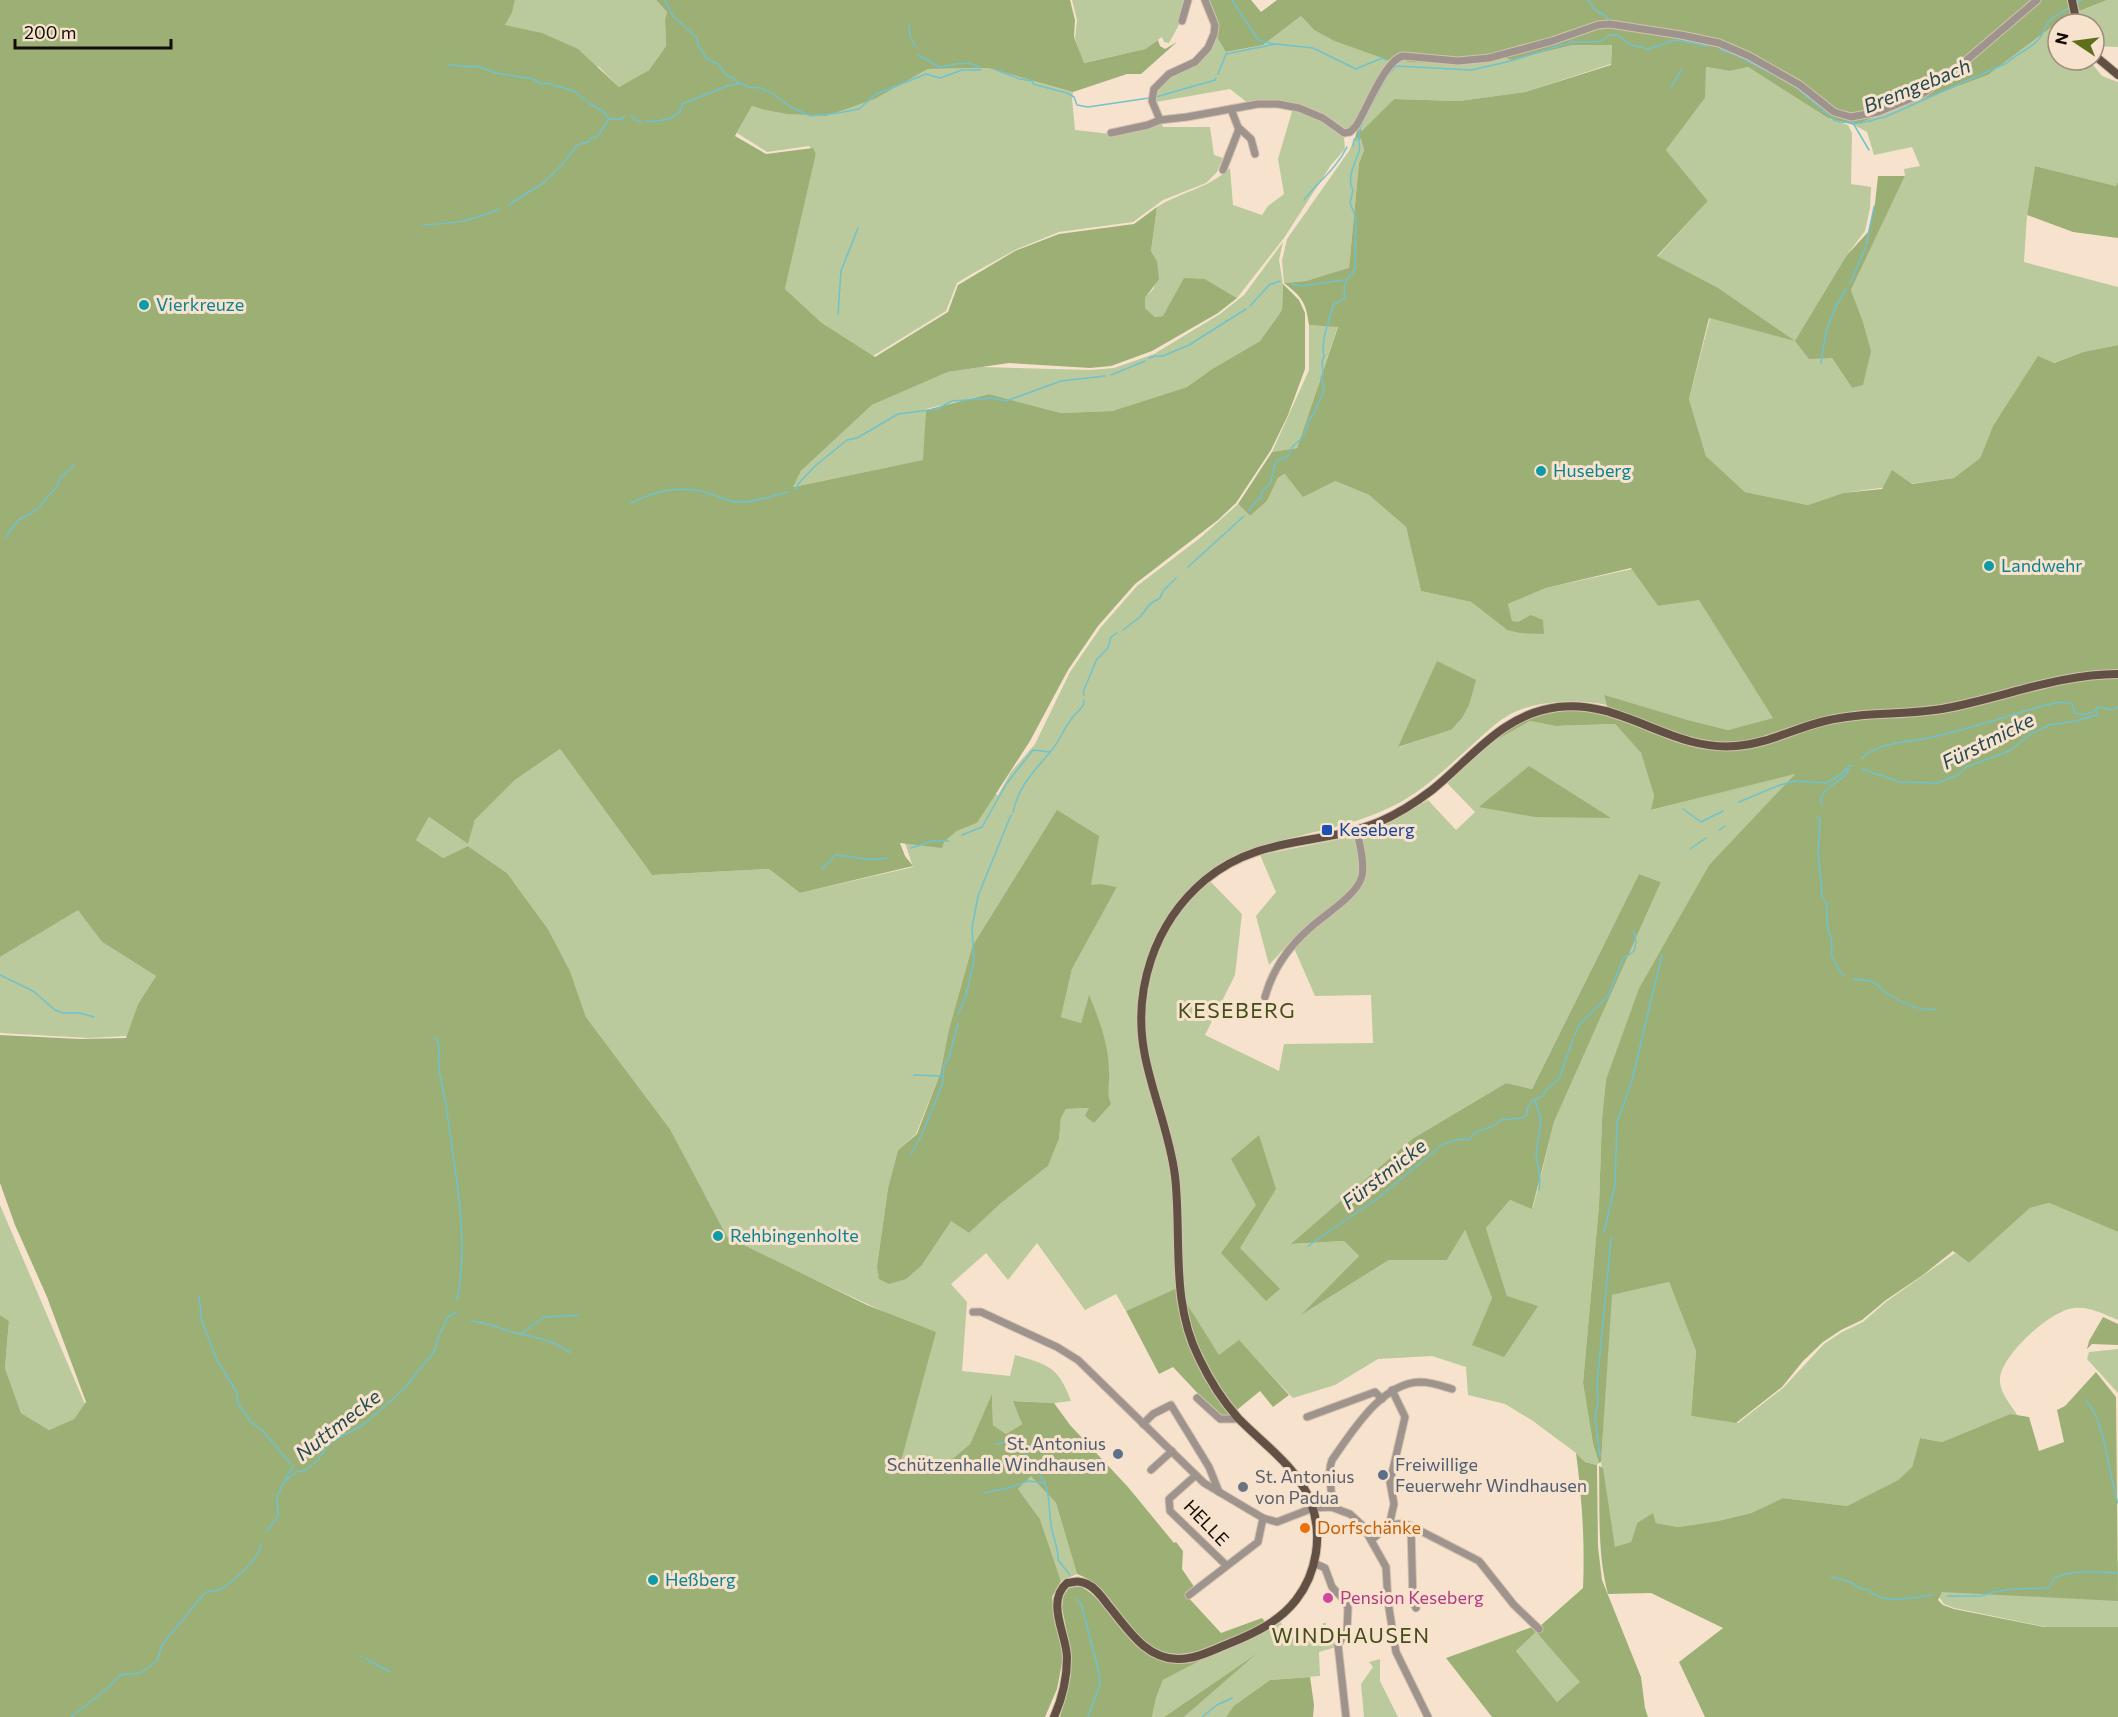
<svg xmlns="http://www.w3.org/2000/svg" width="2118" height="1717" viewBox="0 0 2118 1717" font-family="Commissioner,sans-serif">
<rect width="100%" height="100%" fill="#f7e3cd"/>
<g fill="#baca9c" fill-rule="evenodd">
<path d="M515,0h141l11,12 -2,7 1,27 -17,24 -30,17 -20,-20 -94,-42 7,-12z"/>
<path d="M1072,0h115l-6,21 -12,22 -5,-1 -2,-5 -17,12 -62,14 -8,-25 2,-18z"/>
<path d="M2107,0h11v47l-24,-1v-22h-12l-4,-12z"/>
<path d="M1301,16l13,14 20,11 56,20 -37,65 -6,3 -6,-1 -44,-22 -48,-2 -19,-15 -74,13 -1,-12 13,-14 30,-15 17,-27 12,18 36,-7z"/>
<path d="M2065,17l3,7h-10v36h31l13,16 16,6v99l-2,5 -81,-20 -8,49 -3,47 94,25v58l-35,7 -30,11 -60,63 -13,32 -26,20 -111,15 -35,12 -63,-13 -39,-36 -17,-57 21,-81 83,22 -136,-83 51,-56 -42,-51 39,-52v-31l25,4 18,-4 80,51 20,7 4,8 -1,51 20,3 -1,21 -5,23 -18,24 -15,103 20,30 10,-69 -11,-29 54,-114 -1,-7 16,-3 -8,-19 -38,8 -7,-23 -13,-7 134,-50z"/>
<path d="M1612,44l-1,20 -86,28 -66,9 -65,-2 -32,33 -4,-5 30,-57 12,-11 103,-2 8,3 62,-15z"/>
<path d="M988,68l85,24 -1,6 3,32 36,4 51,-10 1,3h47l4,28 9,3 -6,14 -11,11 -43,17 -30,22 -74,10 -44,18 -45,25 -13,8 -11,28 -73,45 -51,-33 -37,-34 31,-135 -7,-8 -42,6 -30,-19 15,-27 12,4 22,4 40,1 49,-16 53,-30z"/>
<path d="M1293,108l29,11 22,19 1,11 -14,16 -47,73 -47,60 -32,-19 -42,37 -8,1 -10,-9v-10l9,-10 3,-27 -6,-10 6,-44c24,-15 52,-19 73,-39l3,37 29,10 6,-9 16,-12 -6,-35z"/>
<path d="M1355,138l6,1 3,11 -5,13 -10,106 -43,12 -22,2 -2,-22 5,-22 62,-88z"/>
<path d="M1283,242l-4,18 4,24 -1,26 -22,31 -48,28 -25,18 -75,24 -51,2 -72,-19 -63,15 -2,51 -132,27 9,-16 71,-66 76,-33 34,-5 109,3 23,-2 40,-14 66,-40 24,-19z"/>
<path d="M1309,325l29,1 -41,122 -25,4 37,-82z"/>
<path d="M1286,474l49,7 34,14 37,32 15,64 50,11 36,28 11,-7 -7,-2 -3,-17 38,-16 86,-19 26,37 41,-7 75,119 -46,12 -40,-10 -84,-24 3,9c-29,-6 -71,-5 -98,10 -14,8 -27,21 -39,32 -25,22 -49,46 -79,60 -47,23 -100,27 -148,46 -11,5 -22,12 -33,17l-1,10 33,34 -7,61 -30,60 74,36 5,-27 89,-1 -2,-48 -56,1 -24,-55 -22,24 -13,-49 20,-24 -16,-37 96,-19 37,-15 35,-21 28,30 19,-18 -29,-30 43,-38 41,-23 25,5 60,-2 26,29 13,43 -2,14 144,-37 -87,92 -70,123 -33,91 -4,39 -3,87 -16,178 10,61 6,19 -2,2 -12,-3 -9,-9 -43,-32 -28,-17 -37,-9 -2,-28 -34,-11 -54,3 -43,26 -42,13 -54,-57 -20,15 -42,-68 -51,23 -10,-17 -31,16 -48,-67 -29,37 -22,-27 -35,31 16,18 -5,69 48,5 5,-21c33,10 43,11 56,46l-17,2 -40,-2 8,23 -16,10 -13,-9 -1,-30 -22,49 -21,19 -51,10 -7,-158 -164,-76 -57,-110 -84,-112 -16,-46 -22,-42 -41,-56 -39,-27 -25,12 -27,-18 13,-23 39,27 7,-24 40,-40 45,-31 92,126 117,-6 31,24 113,-26 -9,-27 40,2 13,-11 20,-8 18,-29 3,1 13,-23 24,-28 35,-72 31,-45 36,-41 63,-48 38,-34 12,12 17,-15 11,-23zM1437,661l14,69 -52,17 32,-69zM1639,874l22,8 -107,240 -21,86 -23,-8 -24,28 21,68 -35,49 20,-47 -27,-68 -18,30h-58l-85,53 55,-57 -15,-15 -52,3 120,-105 94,-56 26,6zM1102,884l15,3 -45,82 -11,48 20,6 8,-27c14,34 22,61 18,98l-18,14 -23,1 -5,9 -2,21 -11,27 -48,38 -31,29 -18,-13 -29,45 -45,1 11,-78 10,-38 18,-16 24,-60 9,-45 23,-82z"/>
<path d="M78,909l24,33 54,34 -18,28 -11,32 -38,2 -89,-5v-76z"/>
<path d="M2049,1203l69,29v88c-14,-6 -29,-14 -44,-12 -23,2 -73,47 -74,71 -1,13 11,26 18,37l-8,-2 -68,28 -22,-4 -8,29 -14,13 -51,26 -64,-8 -32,15 -33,8 -40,6 -22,-4 -3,-9 -16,9 -6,19 -16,6 -14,-86 10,-167 58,-13 27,69 -5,65 47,7 45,-35 41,-44 18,-12 21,-10 24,-21 68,-48 14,10 61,-55z"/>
<path d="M0,1205l85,199 -11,15 -25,11 -28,-17 -16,-45 4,-47 -9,-6z"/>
<path d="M2118,1349v44l-31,-34 2,-7z"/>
<path d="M1031,1475l25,28 21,71 -16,7 -21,-62 -22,-30z"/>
<path d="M2118,1562v66l-62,1 -102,-21 -10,-4 -5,-7 3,-5z"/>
<path d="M1281,1622l2,11 11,1 29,-4v-7h3l-4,22 16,-4 -2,6 -17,5 1,24 -50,4 -35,26 -9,11h-42l66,-59 -86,59h-12l4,-19 7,-18 58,-30 45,-19z"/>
<path d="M1536,1632l45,50 -24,20 -41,-51z"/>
<path d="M1380,1659v22l18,36h-34l-3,-33 12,-17 -4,-5z"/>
</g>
<g fill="#9cb076" fill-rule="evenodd">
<path d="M0,0h515l-3,13 -7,12 37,8 36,16 41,38 30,-17 17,-24 -1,-27 2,-7 -11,-12h414l5,20 -1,17 10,26 61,-14 13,-9 2,6 5,3 12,-7 -36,32h-14l-54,18 -85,-24 -60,1 -53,30 -49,17 -40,-2 -22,-4 -12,-4 -17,30 31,18 47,-6 3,6 -31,135 37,34 53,34 73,-45 10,-27 57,-34 44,-17 75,-10 23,-17 -6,44 6,10 2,18 -14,19v10l10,9 8,-1 21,-38 21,1 32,19 -19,15 -66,38 -41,15 -21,2 -81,-5 -61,9 -76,33 -71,66 -8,16 130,-27 3,-50 63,-16 72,19 51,-2 75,-24 25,-18 48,-28 22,-31 1,-26 16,16 6,13v56l-17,46 -17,35 -35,53 -18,17 -83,64 -37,42 -30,44 -38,71 -53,82 -20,8 -13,11 -2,6 -42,-5 5,13 8,10 -113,27 -31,-24 -117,6 -92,-126 -45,31 -40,40 -7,24 -39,-27 -13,23 27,18 25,-12 39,27 41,56 22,42 16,46 84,112 57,108 140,68 69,27 -38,140 51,-10 21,-18 22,-50 1,31 13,9 16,-10 -9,-23 41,2 16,22 58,62 46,56 2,-1 7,9 -1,18 13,19 -9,7 35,38 41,-15 4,5c-34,15 -87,49 -121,19 -11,-10 -20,-24 -30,-35 -11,-14 -21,-27 -38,-33l-21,-71 -25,-27 -13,13 22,30 21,62 -9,16 11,61 -6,31 -12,28h-1045v-402l9,6 -4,47 16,45 28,17 25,-11 12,-17 -39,-105 -32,-72 -15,-42v-148l80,4 46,-1 12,-34 18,-28 -54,-34 -24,-32 -78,47z"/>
<path d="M1206,0h45l10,12 16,-12h830l-42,17 -77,58 -134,50 -26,-7 -80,-51 -18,4 -24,-4 -1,31 -39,52 42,51 -51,55 61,32 77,53 52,-86 21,-23 7,-29 3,-27h27l-54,114 11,29 9,32 -8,34 -11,3 -20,-30 -23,1 -14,-18 -86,-23 -20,81 17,57 39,36 63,13 35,-12 39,-4 10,-19 20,14 42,-6 26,-20 13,-32 45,-70 16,7 29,-11 35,-7v887l-69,-29 -19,5 -61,55 -16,-12 -30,24 -37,25 -24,20 -21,10 -18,12 -20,19 -21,26 -46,36 -45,-7 5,-65 -27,-69 -57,13 -11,167 -2,1 -6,-19 -10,-61 16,-178 3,-87 4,-39 33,-91 70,-123 86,-91 -144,36 3,-14 -13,-43 -26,-29 -60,2 -25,-5 -41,23c21,-15 41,-30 67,-34 17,-2 35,0 52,0l-4,-15 84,25 40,10 45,-12 -74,-118 -41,6 -27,-38 -85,20 -38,16 4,17 6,1 13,-7 12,5 1,14 -24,-1 -13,-3 -36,-28 -50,-11 -15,-64 -37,-32 -34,-14 -32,16 -18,-23 -7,4 -11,23 -17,15 -12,-12 34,-52 25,-4 41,-121 -29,-2c-3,-23 -7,-28 -25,-42l22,-2 43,-13 10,-105 5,-13 -3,-11 -6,-1 3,-11 4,4 32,-32 65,2 66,-9 86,-27 1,-20h-39l-62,15 -8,-3 -37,6 -57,-1 -9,-3 -10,2 -56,-20 -20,-11 -13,-14 -38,29 -37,7 -11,-18z"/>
<path d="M2035,166l81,20 2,-5v57l-45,-6 -46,-17z"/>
<path d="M1437,661l39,19 -7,25 -7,13 -11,12 -53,17z"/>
<path d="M1529,766l82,52 -76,-1 -56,-10z"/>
<path d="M1057,810l42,26 -8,49 11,-1 15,3 -45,82 -11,48 20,6 8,-28c10,24 20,50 20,77 1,12 -3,20 2,32l-17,19 -9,-7 4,-8 -23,1 -5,9 -2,21 -11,27 -48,38 -31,29 -18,-12 -29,44 -16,14 -17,5 -10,-5 -2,-13 11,-78 10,-38 19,-16 23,-60 9,-45 23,-82z"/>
<path d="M1639,874l22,8 -107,240 -22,87 -22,-9 -24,28 21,68 31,10 -34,51 -32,-12 20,-47 -27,-68 -18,30h-58l-88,55 58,-59 -15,-15 -53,3 121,-105 94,-56 26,6z"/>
<path d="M1259,1135l17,54 -36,59 40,41 -14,12 -45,-48 35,-48 -25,-46z"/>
<path d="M1177,1288l42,67 20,-15 50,55 -16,12 -13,-16 -28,23 -12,3 -47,-50 -14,7 -33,-63z"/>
<path d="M2103,1317l15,7v21l-26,-1 -5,5 2,-8z"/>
<path d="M2096,1372l20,25 2,204 -176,-9 -4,8 5,5 11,4 90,18h74v90h-413l-26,-55 44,-34 -72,-35 -43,1c-11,-41 -8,-85 -9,-128l4,2 12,79 16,-5 6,-19 16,-10 3,10 22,4 40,-6 33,-8 32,-15 64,8 51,-26 14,-13 8,-29 22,4 68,-28 19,3 10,34 25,-9 -7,-32 8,-4z"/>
<path d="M1576,1453l9,9 12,3 1,82 4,33 39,97 4,31 3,9h-156l-46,-59 86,-31h7l44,-39c2,-46 -1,-90 -7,-135zM1536,1632l44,50 -23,20 -41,-51z"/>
<path d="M1080,1586c15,8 23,19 33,32 19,25 42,50 77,44 10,-2 21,-8 31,-12l-58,30 -7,18 -4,19h-92l11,-42 -2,-32 -7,-35 1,-12 6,-8z"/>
<path d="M1256,1654l-72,63h-20z"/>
<path d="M1310,1677l4,28 -1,12h-87l8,-11 36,-26z"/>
</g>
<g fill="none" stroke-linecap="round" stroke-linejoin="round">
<g stroke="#70c2cd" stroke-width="1.5">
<path d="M665,0l8,16 24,22 1,7 9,14 11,5 8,11 7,3 5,5"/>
<path d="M1232,0l26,40 16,4"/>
<path d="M1588,0l6,9 13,8v3"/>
<path d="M2075,3l7,-3"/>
<path d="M909,24l1,12 6,11"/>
<path d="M1720,50l16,5 57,30 41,35 6,2 21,1 24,-6 122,-54c9,-9 21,-13 30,-22 7,-6 7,-14 12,-20 5,-5 14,-9 20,-13"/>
<path d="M918,55l22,12c13,-2 28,-8 40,1"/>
<path d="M448,64l17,3 12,-1 19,7 37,6 8,5 6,-1 27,8 15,12 14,8 6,8"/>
<path d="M996,70l24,9 13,2v3l34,9 7,4 3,8 11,2 61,-9"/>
<path d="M1218,74l8,-20 50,-10 37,4 43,21 26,-11 4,2"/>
<path d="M1389,74l7,-8 75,4 36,-8 65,-20h22l7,-1 9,-6h8l11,9 19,5 27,-9 33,6"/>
<path d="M1671,87l11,-18"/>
<path d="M1156,97l59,-17 1,-2"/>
<path d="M631,116l4,4 6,2"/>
<path d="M646,121c13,1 36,-2 36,-17l45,-18 13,-3 8,4 14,1 3,3 7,2 18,14 21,9 27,-3 21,-4 17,-15 50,-20 14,4 22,-8h19"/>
<path d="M1853,123l16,27"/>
<path d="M1353,146l1,-7 4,1"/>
<path d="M1304,200c14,-18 33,-32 43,-53"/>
<path d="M508,205l34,-21 21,-20 14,-19 11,-3 3,-4 6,-1 12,-18h13l2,-3"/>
<path d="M423,225c32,-2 46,-3 76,-16"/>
<path d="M1292,284l9,2 43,-6"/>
<path d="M1850,284l16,-38 8,-39"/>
<path d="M1250,306l19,-21 11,-4"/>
<path d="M838,314l3,-43 17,-43"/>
<path d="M1149,358l7,-2h7l26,-11 57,-36"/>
<path d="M1821,363c2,-11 3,-23 6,-34 4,-13 12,-29 19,-40"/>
<path d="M1111,375l34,-14"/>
<path d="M794,489l3,-1 1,-4 17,-18 32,-26 10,-2 41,-24 39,-5 15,-8 40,-3 14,3 55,-20 44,-5"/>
<path d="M631,503c25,-13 50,-18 77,-10 12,3 17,8 30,9 18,1 34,-7 51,-10"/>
<path d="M1249,511c2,-4 8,-11 12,-13v-5l10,-11 4,-19 3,-3 10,-4 5,-10 8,-7 6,-11 2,-9 4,-4 11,-24 -3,-14 2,-3 -1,-13 2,-5c-4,-16 6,-35 9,-51l12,-7c-3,-17 2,-17 10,-29l1,-51 -6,-15 3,-13c-7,-9 2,-28 6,-38 2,-6 -1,-13 0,-19 4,-17 19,-39 27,-55"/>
<path d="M6,537l12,-17 14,-7 8,-7 18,-21 2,-7 14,-13"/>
<path d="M1188,567l56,-51"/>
<path d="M1123,630l17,-13 10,-13 10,-6 3,-7 13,-13"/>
<path d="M1084,695l-1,-3 14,-33 11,-11 3,-11 6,-4"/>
<path d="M1862,758c20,-18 50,-15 75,-22 28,-7 57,-15 85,-24 13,-4 38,-13 50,-8l3,9c5,2 16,1 20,-2"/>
<path d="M1862,769l38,13 37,1 23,-9 6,-7 43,-16 22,-17 18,-9 27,-4 21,-6 -1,-6 2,-2 15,3 5,-4"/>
<path d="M1739,802l41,-17 15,-4 31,2 14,-8 9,-9h3"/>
<path d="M1821,805c-2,-20 23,-21 28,-37"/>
<path d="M1683,809l18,13 22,-11"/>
<path d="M1013,812c6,-27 22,-42 39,-62 8,-10 12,-22 20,-32 5,-7 12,-9 12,-18"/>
<path d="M1817,817l3,2 -2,33 3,31 1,13 5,9v18l5,20 -1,11 8,17 5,4"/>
<path d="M1719,830l6,-4"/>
<path d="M962,835l20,-8 25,-44 26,-33 17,2"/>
<path d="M911,848l22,-7h16"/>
<path d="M1690,849l16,-11"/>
<path d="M822,869l13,-14c18,1 35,7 52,3"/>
<path d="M0,975l33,16 22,19 8,3h17l14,4"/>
<path d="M1854,979c6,1 13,1 19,3 6,3 9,9 15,12 12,8 32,18 48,15"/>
<path d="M958,1014l8,-18 8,-36 -2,-32 6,-32 33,-81"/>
<path d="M1575,1035l4,-10 29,-29 15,-37 11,-8 2,-9 -2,-11"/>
<path d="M435,1037c7,10 2,19 4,31 1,12 5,24 7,36 8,67 24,130 11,197"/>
<path d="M914,1075l29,1"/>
<path d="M1535,1100l6,20 -5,35 4,23 -1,12"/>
<path d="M911,1154l12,-22 20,-50 1,-17 5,-7 9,-35"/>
<path d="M1604,1232l11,-47 2,-62 15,-43 30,-125"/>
<path d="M1308,1246l70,-48 65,-54 17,-5 9,1 5,-7 19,-7 8,-6 22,-2 4,-3 1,-9 6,-6 9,-4 3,-6 13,-11 14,-40"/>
<path d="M199,1297l3,25 15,38 20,33 1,11 14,19 9,6 29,34"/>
<path d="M471,1321c18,2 25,6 41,11 23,6 38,6 59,21"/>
<path d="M522,1333l22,-16 34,-2"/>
<path d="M2086,1400c21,25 21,72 32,103"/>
<path d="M996,1444l16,-2 5,2c10,13 24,27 29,43 4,12 3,25 5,37 1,12 8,24 7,36l12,15"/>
<path d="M1600,1456l-5,-38 3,-17 -1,-16 14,-147"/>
<path d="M285,1479l9,-14"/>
<path d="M985,1493l27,-6 16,-6 17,2"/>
<path d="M266,1532l12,-16 -1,-20 7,-14 12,-10 8,-1 14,-11 11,-17 34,-18 41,-36 31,-39 3,-12 10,-21 9,-5"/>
<path d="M1831,1577l19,5 11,7h6c17,17 45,8 66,6"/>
<path d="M1947,1596h34l12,-4 20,-3 36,-1 5,-10c20,-9 42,-6 64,-5"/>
<path d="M1076,1599l5,4 18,70 1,11 -12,33"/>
<path d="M360,1656l1,1"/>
<path d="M366,1659l24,13"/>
<path d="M71,1717l38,-30 9,-10 6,-3h11l7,-2 15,-11 5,-16 40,-49 6,-5c1,0 8,0 9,0 14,-7 44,-33 44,-48"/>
<path d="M1202,1717l15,-12 15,-7"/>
</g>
<g stroke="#d3c1ad" stroke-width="9">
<g id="minor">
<path d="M1182,21l6,-21"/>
<path d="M1231,109l7,18 13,12 4,15"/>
<path d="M1160,120l-8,-19 2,-12 15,-15 26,-12 13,-14 6,-14 1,-9 -10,-25"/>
<path d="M1111,133l37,-8 12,-5 27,-3 71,-13h20l21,4 24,10 21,15 6,-1 6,-6c11,-17 29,-66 47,-70l55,5 31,-3 63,-17 46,-16 12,-1 71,11 38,8 30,13 51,29 34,27 17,5 27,-5 46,-19 38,-29 75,-64"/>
<path d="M1223,170l16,-41"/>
<path d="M1265,997c8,-29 23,-50 45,-69 15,-14 47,-32 52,-52 3,-14 -3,-33 -5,-46"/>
<path d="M973,1312h8l76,35 21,13 126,123 59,35 14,4 36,-14 18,-1 19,7 13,12 23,41 2,35 8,50 32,65"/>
<path d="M1197,1398l23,21h19"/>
<path d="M1307,1417l68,-25 7,7"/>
<path d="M1143,1424l10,-10 18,-9 38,62 10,25"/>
<path d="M1151,1470l21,-19"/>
<path d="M1196,1475l-27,24 1,12 56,54"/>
<path d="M1331,1507c3,-16 -5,-32 1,-47 20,-28 49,-77 88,-78 11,0 22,4 32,7"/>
<path d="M1389,1526l5,-22 -4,-22 15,-65 -13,-27"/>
<path d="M1411,1526l2,77 3,5"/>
<path d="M1371,1540c13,-10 22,-21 40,-14l68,35 35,44 25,24"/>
<path d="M1314,1563l11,5 7,19 13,14 3,7 -1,22 -9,15 8,72"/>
<path d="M1189,1595l69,-53 5,-24"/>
</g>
</g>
<g stroke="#d3c1ad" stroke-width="10">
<g id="major">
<path d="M2072,0l5,24"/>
<path d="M2094,55l24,20"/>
<path d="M1054,1717c8,-18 13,-39 13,-59 0,-23 -22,-56 0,-75 9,-1 11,-3 20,1 9,4 15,13 21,21 19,23 38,55 71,54 17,0 34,-9 49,-15 25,-10 51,-22 68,-44 21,-27 27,-65 15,-97 -13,-36 -47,-58 -73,-85 -16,-18 -29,-39 -39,-60 -29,-57 -17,-122 -24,-182 -5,-41 -22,-80 -30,-120 -13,-65 9,-133 60,-176 56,-46 113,-33 174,-58 19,-8 36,-19 53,-32 40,-32 70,-76 126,-83 64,-8 114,45 178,39 31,-2 59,-18 89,-25 40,-10 82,-5 122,-13 58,-11 112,-34 171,-34"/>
</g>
</g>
<use href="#minor" stroke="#9f938d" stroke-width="7"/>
<use href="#major" stroke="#635045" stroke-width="8"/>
</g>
<g fill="#0f9aa8" stroke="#f7e3cd" stroke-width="2">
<circle cx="144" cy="305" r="6"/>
<circle cx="1541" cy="471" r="6"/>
<circle cx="1989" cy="566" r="6"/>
<circle cx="718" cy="1236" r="6"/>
<circle cx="653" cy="1580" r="6"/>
</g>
<rect fill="#1a4fb4" stroke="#f7e3cd" stroke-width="2" x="1321" y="824" width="12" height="12" rx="3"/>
<g fill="#5c6f8a" stroke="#f7e3cd" stroke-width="2">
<circle cx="1118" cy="1454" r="6"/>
<circle cx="1383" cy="1475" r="6"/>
</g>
<circle fill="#6b7280" stroke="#f7e3cd" stroke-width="2" cx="1243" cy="1487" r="6"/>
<circle fill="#e8710a" stroke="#f7e3cd" stroke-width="2" cx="1305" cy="1528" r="6"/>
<circle fill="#d1479c" stroke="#f7e3cd" stroke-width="2" cx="1328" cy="1598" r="6"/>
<g text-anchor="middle" stroke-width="6" stroke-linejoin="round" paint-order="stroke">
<g font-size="18" fill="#0d838f" stroke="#f7e3cd" text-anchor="start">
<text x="156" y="311">Vierkreuze</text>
<text x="1553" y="477">Huseberg</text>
<text x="2001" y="572">Landwehr</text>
<text x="730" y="1242">Rehbingenholte</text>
<text x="665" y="1586">Heßberg</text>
</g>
<g font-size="18" fill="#164399" stroke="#f7e3cd" text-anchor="start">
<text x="1339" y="836">Keseberg</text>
</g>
<g font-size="18" fill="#4e5e75" stroke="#f7e3cd" text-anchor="end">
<text x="1106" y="1450">St. Antonius<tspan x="1106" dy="21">Schützenhalle Windhausen</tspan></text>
<text x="1395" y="1471" text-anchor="start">Freiwillige<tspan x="1395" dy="21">Feuerwehr Windhausen</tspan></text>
</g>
<g font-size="18" fill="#5b616d" stroke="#f7e3cd" text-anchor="start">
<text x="1255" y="1483">St. Antonius<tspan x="1255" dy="21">von Padua</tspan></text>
</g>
<g font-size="18" fill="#130c06" stroke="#f7e3cd">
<text transform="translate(1206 1523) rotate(46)" y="6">HELLE</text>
</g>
<g font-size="18" fill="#c56008" stroke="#f7e3cd" text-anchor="start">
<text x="1317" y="1534">Dorfschänke</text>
</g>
<g font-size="18" fill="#b23c85" stroke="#f7e3cd" text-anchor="start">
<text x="1340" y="1604">Pension Keseberg</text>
</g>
<g font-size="20" font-style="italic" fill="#234a4f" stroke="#f7e3cd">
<text transform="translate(1917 86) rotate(-22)" y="7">Bremgebach</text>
<text transform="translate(1988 741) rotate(-27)" y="7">Fürstmicke</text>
<text transform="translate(1384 1174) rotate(-38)" y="7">Fürstmicke</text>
<text transform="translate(338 1425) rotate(-38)" y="7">Nuttmecke</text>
</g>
<g font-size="21" letter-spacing="1.5" fill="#434f17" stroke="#f7e3cd">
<text x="1237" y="1018">KESEBERG</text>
<text x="1351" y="1643">WINDHAUSEN</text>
</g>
</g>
<g transform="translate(2076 42) rotate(283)"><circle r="28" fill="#f7e3cd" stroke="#9c8d7d" stroke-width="1.5"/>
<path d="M0-4.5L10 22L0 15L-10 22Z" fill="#5e6e1a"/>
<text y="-9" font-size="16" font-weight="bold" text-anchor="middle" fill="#130c06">N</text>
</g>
<path d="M15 39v9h156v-9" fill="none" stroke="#130c06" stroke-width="3"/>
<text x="24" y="39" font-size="18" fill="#130c06" stroke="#f7e3cd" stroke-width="4.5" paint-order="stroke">200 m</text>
</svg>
